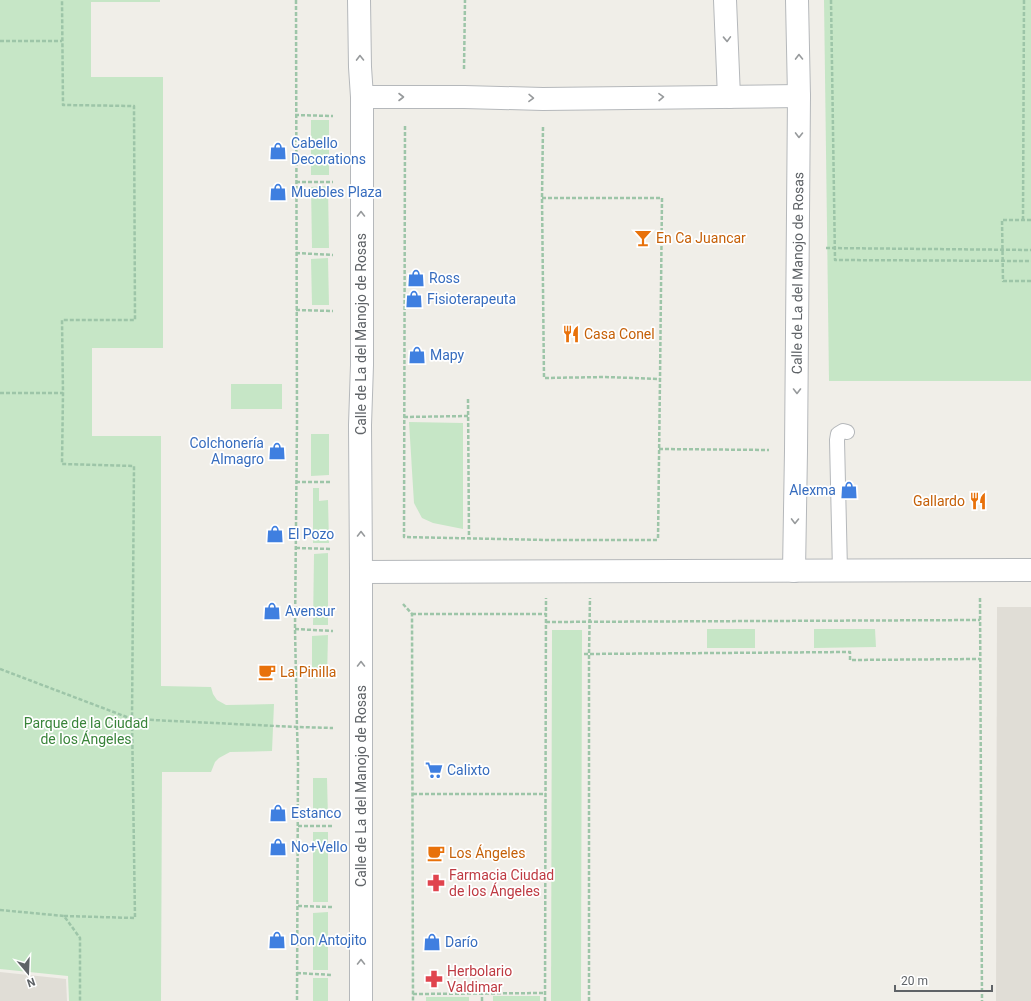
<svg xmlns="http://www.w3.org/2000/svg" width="1031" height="1001" viewBox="0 0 1031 1001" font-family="Roboto,sans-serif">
<rect width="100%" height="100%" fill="#f0eee8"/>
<g fill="#e0ddd6">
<path d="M997,607h34v394h-35z"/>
<path d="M0,972l66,7 1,22h-67z"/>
</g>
<g fill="#c6e6c6">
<path d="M0,0h160v2h-69v75h72v271h-71v88h69v250l50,1 2,7 4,6 9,5 48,-1 -2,47 -42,1 -11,6 -4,4 -4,10h-49l-1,229h-92l-1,-25 -68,-7z"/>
<path d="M824,0h207v381h-202z"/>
<rect x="311" y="120" width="18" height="55"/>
<path d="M328,186l1,62h-17l-1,-61z"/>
<path d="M328,258l1,47h-17l-1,-46z"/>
<rect x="231" y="384" width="51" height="25"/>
<path d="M409,422l54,1v106l-30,-6 -11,-5 -8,-15z"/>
<path d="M311,434h18v41l-18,1z"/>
<path d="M313,488h6v13l9,-1 1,43h-16z"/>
<path d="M328,553v72h-15l1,-71z"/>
<rect x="707" y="629" width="48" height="19"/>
<path d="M814,629h61l1,18 -62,1z"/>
<path d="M552,630h30l-1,371h-30z"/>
<path d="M328,635l-1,44h-15v-43z"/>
<path d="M313,778h14l1,41h-15z"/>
<rect x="313" y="832" width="15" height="70"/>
<path d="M328,912v58h-15v-57z"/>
<rect x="313" y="978" width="15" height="23"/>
<rect x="493" y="996" width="47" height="5"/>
<rect x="426" y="997" width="43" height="4"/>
</g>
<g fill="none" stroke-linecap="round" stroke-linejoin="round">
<g stroke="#b5b8bb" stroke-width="16">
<path id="service" d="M840,571l-3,-131 1,-6 5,-3 4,1"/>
</g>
<g stroke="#b5b8bb" stroke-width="24">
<g id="minor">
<path d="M359,0l1,67 2,30v268l-2,60 1,147v429"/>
<path d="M725,0l4,97"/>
<path d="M362,97h102l79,2 256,-3"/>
<path id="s1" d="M794,571l2,-120 3,-355 -2,-96"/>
<path d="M361,572l670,-2"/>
</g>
</g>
<g stroke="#9dc5a8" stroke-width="2.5" stroke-dasharray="4 2" stroke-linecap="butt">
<path d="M296,0l1,423 -2,206 2,98 1,34 -1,240"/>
<path d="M831,0l4,260 196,1"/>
<path d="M0,41h62"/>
<path d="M464,69l1,-69"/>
<path d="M295,115l38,1"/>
<path d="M405,126l-1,411 142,3h112"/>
<path d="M543,127l-1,71 2,180 61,-1 55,2 -2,161"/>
<path d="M296,182h37"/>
<path d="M542,198h120l-2,181"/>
<path d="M1023,220l1,-220"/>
<path d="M1031,220h-29l1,61h28"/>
<path d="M826,248l205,2"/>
<path d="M296,253l37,2"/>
<path d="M296,310l37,1"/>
<path d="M0,393h63"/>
<path d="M468,399l1,140"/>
<path d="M404,417l64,-1"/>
<path d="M659,449l110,1"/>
<path d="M296,482h36"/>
<path d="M296,548l36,1"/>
<path d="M980,598l2,403"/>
<path d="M403,604l9,10 1,387"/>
<path d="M412,614h134"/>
<path d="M546,622l434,-2"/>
<path d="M295,629l38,2"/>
<path d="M584,654l266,-2v8l130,-1"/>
<path d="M0,669l132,50 2,-253 -72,-2 1,-71 -1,-73h73l-1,-214 -71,-1 -1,-105"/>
<path d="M413,794h133"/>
<path d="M298,826h34"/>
<path d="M298,906l34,1"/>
<path d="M0,910l64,6 16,22v63"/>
<path d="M64,916l71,2 -3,-199 165,8 36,1"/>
<path d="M297,973l35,2"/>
<path d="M413,994l132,-1"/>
<path d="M482,1001v-7"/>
<path d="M545,1001l1,-403"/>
<path d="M589,1001v-347l1,-56"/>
</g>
<use href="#service" stroke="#fff" stroke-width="14"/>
<use href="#minor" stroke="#fff" stroke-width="22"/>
</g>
<defs><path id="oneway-chevron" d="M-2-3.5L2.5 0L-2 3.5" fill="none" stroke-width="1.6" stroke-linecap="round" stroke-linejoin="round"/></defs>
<g stroke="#979a9c">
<use href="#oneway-chevron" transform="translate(727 39) rotate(88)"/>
<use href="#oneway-chevron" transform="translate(799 57) rotate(-91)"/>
<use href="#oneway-chevron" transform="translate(360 58) rotate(-91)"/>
<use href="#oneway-chevron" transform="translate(401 97)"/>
<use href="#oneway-chevron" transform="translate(661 97) rotate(-1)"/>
<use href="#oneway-chevron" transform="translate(531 98) rotate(1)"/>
<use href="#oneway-chevron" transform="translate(799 135) rotate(91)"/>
<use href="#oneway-chevron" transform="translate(361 214) rotate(-90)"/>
<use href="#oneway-chevron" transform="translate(797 391) rotate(90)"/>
<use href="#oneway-chevron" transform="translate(795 521) rotate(91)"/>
<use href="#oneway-chevron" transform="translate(361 534) rotate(-90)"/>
<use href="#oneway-chevron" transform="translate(361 664) rotate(-90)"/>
<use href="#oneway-chevron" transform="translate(361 962) rotate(-90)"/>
</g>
<defs>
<g id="shop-bare" transform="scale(1.38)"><path d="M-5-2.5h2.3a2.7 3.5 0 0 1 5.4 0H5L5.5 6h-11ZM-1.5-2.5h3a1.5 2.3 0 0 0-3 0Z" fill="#3f7fe0" stroke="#fff" stroke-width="2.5" paint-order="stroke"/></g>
<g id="bar-bare" transform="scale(1.38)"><path d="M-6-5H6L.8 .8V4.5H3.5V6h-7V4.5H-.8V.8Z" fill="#e8710a" stroke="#fff" stroke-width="2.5" paint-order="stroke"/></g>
<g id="restaurant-bare" transform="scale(1.38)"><path d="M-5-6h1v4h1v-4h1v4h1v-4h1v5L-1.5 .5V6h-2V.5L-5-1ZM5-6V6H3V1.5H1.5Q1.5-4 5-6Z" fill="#e8710a" stroke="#fff" stroke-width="2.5" paint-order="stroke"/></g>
<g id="cafe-bare" transform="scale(1.38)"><path d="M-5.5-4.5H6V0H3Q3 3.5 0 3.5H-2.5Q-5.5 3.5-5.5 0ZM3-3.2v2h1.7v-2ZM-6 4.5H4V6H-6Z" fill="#e8710a" stroke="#fff" stroke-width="2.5" paint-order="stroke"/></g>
<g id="supermarket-bare" transform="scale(1.38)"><path d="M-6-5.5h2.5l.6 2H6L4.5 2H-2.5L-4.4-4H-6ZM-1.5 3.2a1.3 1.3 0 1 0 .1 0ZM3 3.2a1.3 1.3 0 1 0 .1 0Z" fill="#3f7fe0" stroke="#fff" stroke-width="2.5" paint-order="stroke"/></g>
<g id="pharmacy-bare" transform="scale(1.38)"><path d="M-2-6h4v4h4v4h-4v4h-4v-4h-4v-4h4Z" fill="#e0444e" stroke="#fff" stroke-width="2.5" paint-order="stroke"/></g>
</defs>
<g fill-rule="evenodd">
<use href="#shop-bare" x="278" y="151"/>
<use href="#shop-bare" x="278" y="192"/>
<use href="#bar-bare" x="643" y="238"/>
<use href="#shop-bare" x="416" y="278"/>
<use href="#shop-bare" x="414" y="299"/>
<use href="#restaurant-bare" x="571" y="334"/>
<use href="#shop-bare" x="417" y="355"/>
<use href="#shop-bare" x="277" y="451"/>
<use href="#shop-bare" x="849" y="490"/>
<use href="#restaurant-bare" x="978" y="501"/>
<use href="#shop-bare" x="275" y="534"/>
<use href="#shop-bare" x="272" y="611"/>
<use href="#cafe-bare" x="267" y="672"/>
<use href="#supermarket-bare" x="434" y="770"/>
<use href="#shop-bare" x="278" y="813"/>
<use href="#shop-bare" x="278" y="847"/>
<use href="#cafe-bare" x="436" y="853"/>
<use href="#pharmacy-bare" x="436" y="883"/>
<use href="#shop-bare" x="277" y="940"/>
<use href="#shop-bare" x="432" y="942"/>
<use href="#pharmacy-bare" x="434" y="979"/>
</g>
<g text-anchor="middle" stroke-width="3.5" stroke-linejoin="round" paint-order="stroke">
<g font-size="14" fill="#366cbe" stroke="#fff" text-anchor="start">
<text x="291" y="148">Cabello<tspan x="291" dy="16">Decorations</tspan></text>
<text x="291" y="197">Muebles Plaza</text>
<text x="429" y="283">Ross</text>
<text x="427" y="304">Fisioterapeuta</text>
<text x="430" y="360">Mapy</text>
<text x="264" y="448" text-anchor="end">Colchonería<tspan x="264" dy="16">Almagro</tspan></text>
<text x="836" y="495" text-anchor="end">Alexma</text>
<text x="288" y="539">El Pozo</text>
<text x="285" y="616">Avensur</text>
<text x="447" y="775">Calixto</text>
<text x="291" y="818">Estanco</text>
<text x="291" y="852">No+Vello</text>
<text x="290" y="945">Don Antojito</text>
<text x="445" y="947">Darío</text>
</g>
<g font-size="14" fill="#c56008" stroke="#fff" text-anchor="start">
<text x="656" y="243">En Ca Juancar</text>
<text x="584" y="339">Casa Conel</text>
<text x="965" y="506" text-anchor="end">Gallardo</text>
<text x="280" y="677">La Pinilla</text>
<text x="449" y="858">Los Ángeles</text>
</g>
<g font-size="14" fill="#5f6367" stroke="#fff">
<text dy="5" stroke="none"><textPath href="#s1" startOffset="298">Calle de La del Manojo de Rosas</textPath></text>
<text transform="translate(361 334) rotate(-90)" y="5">Calle de La del Manojo de Rosas</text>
<text transform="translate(361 786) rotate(-90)" y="5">Calle de La del Manojo de Rosas</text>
</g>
<g font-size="14" fill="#39843a" stroke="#fff">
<text x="86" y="728">Parque de la Ciudad<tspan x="86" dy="16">de los Ángeles</tspan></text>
</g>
<g font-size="14" fill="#be3a42" stroke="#fff" text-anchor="start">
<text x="449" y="880">Farmacia Ciudad<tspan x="449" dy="16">de los Ángeles</tspan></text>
<text x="447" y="976">Herbolario<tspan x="447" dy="16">Valdimar</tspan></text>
</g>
</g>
<g transform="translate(28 973) rotate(161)" stroke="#ffffff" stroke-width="3" paint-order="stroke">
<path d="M0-3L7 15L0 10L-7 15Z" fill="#5f6367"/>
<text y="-6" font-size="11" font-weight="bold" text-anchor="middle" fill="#5f6367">N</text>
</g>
<path d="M895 985v6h97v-6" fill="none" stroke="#5f6367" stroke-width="2"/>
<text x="901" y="985" font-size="12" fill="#5f6367" stroke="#ffffff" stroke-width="3" paint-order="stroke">20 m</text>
</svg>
